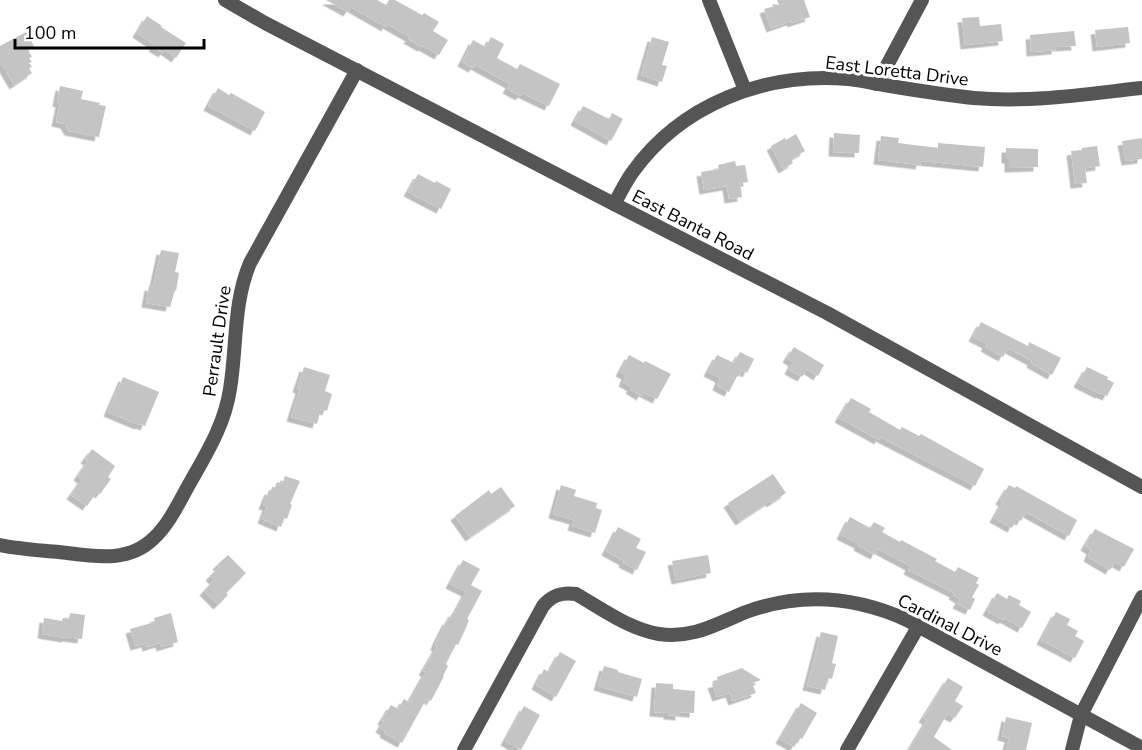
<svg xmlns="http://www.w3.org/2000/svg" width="1142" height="750" viewBox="0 0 1142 750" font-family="'Nunito Sans',sans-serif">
<defs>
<filter id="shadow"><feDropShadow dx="-4.5" dy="4.5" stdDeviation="0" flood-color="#0004"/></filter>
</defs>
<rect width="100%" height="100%" fill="#fff"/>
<g fill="#c4c4c4" filter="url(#shadow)">
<path d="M326,0h51l9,5 3,-5h6l27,15 2,-2 15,9 -6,9 15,9 -9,15 -16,-9 -1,1 -14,-8 2,-2 -23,-13 -1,3 -35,-20 -3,5z"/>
<path d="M777,0h27l6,17 -18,6 -1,-2 -20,7 -7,-19 15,-4z"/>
<path d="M147,16l15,10 -1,1 25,16 -10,15 -11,-8 -2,3 -10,-6 2,-2 -18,-12z"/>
<path d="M979,17l1,9 21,-2 2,17 -38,4 -3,-27z"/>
<path d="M1128,27l2,16 -33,4 -2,-17z"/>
<path d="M1074,31l2,15 -20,1v3l-25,2 -1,-17z"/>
<path d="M26,32l8,14 -6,4 4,7 -3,1 3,4 -3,1 3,4 -3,1 3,5 -18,12 -11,-19h-3v-20z"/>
<path d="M491,37l13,7 -7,14 20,11 3,-5 40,20 -11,22 -27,-13 -2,3 -13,-7 3,-5 -35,-19 -2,3 -11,-6 11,-22 13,7z"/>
<path d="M652,37l17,5 -7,23 5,1 -5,16 -21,-7z"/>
<path d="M60,86l23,5 -2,8 19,4 -1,2 7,1 -7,31 -30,-6 -4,-7 -9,-2 4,-19 -3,-1z"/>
<path d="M218,88l11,7 2,-2 34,19 -10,19 -47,-25z"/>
<path d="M583,106l26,13 3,-6 11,6 -12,22 -36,-20z"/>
<path d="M834,133l26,2 -1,18 -26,-1z"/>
<path d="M796,134l9,17 -14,8 2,4 -10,6 -12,-23 14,-8 1,2z"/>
<path d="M881,136l18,2 -1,5 40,5v-5l47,4 -2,20 -62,-6 -1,4 -42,-5z"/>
<path d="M1142,138v21l-16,2 -4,-20z"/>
<path d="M1097,146l3,20 -15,2 2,15 -12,1 -4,-33 11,-1v-2z"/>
<path d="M1006,148l32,1v18l-29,1v-9h-3z"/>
<path d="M735,161l1,5 9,-1 3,17 -8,1 2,14 -13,2 -2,-13 -23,4 -3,-18 18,-3 -1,-4z"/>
<path d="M418,174l17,9 1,-2 15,8 -10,20 -33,-17z"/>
<path d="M161,250l18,3 -4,19 4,1 -3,18 -1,-1 -5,17 -24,-4 3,-17 4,1z"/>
<path d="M981,322l47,24 1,-4 32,16 -9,17 -21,-12 1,-2 -24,-13 -5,9 -18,-10 2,-3 -14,-7z"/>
<path d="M794,347l30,18 -6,11 -11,-7 -5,8 -13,-7 4,-8 -6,-4z"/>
<path d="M740,352l14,7 -7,14 -5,-3 -4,7 -1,-1 -8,16 -12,-6 3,-8 -12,-6 9,-17 17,8z"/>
<path d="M629,355l15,8 1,-2 26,13 -14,25 -14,-7 -2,4 -11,-7 2,-2 -9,-5 3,-7 -6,-3z"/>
<path d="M304,367l26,8 -5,16 7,3 -5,17 -6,-2 -4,15 -26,-7 9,-28 -3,-1z"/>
<path d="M1087,367l21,10 -1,2 7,4 -7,13 -7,-3v1l-22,-11z"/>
<path d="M123,377l36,15 -14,34 -5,-2 -1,1 -31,-13z"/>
<path d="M851,398l20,11 -2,3 31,18 2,-3 17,9 2,-2 63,35 -9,17 -95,-49 -1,3 -40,-22z"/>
<path d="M92,449l23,17 -7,11 3,2 -11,15 -3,-2 -10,14 -16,-11 11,-16 -4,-3 10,-15 -3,-2z"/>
<path d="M773,474l13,19 -15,10 -1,-2 -30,20 -12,-18z"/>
<path d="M285,476l15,5 -10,23 2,1 -5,14 -3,-1 -3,9 -19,-8 5,-13 -4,-1 6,-15 4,1 4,-9 5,2z"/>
<path d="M561,485l15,5 -2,6 23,7 -1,5 6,2 -7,23 -23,-7 2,-6 -21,-6z"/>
<path d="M1009,485l6,3 1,-2 61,34 -8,16 -43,-24 -5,9 -4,-2 -5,9 -18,-10 9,-16 -3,-2z"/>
<path d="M501,487l14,19 -45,31 -15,-21 34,-26 2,4z"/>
<path d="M850,517l20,11 4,-6 11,6 -3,4 18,10 1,-2 36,19 -2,2 20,11 3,-5 21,11 -3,5 3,2 -7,12 3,2 -5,11 -13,-6 3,-5 -7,-4 1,-2 -46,-23 2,-4 -32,-17 -3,6 -17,-9 1,-2 -18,-9z"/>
<path d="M618,527l23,12 -5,9 10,4 -9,18 -14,-7 1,-2 -18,-10z"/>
<path d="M1095,529l39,20 -10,18 -9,-5 -5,8 -22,-13 3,-7 -6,-4z"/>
<path d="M228,555l18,18 -20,20 2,2 -10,10 -14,-14 10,-11 -4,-4 9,-9 -2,-2z"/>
<path d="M708,555l3,18 -35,7 -4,-19z"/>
<path d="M463,560l17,9 -9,16 11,6 -15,28 2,1 -4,10 -7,15 -2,-1 -10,20 2,2 -5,10h1l-13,25 -4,-3 -25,45 -18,-10 1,-2 -5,-3 4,-7 -2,-1 9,-15 7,4 6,-10 5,3 17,-30 -3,-1 14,-24 -2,-1 2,-6 10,-20 1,1 5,-9 2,1 11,-21 -16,-8z"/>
<path d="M997,593l10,6 2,-4 12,6 -2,4 12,7 -9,16 -18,-10 -1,2 -16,-9z"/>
<path d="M1056,612l14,7 -3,6 11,6 -3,5 9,5 -9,17 -34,-18z"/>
<path d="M70,613l15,2 -3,24 -16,-2v1l-24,-4 2,-16 18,3 1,-3 6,1z"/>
<path d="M171,613l7,29 -17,5 -1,-4 -13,4 -1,-4 -11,3 -5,-17 25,-7 -1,-4z"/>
<path d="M821,632l17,4 -6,27 4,1 -4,15 -4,-1 -3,12 -18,-4z"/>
<path d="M560,652l16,9 -20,36 -20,-12 8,-16 5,3z"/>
<path d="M604,666l14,4v2l24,7 -5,18 -39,-11z"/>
<path d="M742,668l1,1 18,11 -9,3 4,10 -23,8 -3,-8 -13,4 -5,-13 6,-2 -1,-5z"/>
<path d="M948,678l15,9 -8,14 8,5 -8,12 -8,-4 -13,23 18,13h-43l18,-30 -4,-2z"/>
<path d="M656,683l17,1v5l22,2 -1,22 -14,-1v4l-12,-1v-2l-14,-1z"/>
<path d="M801,703l16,10 -15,26 -2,-1 -6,9 -14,-8z"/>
<path d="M524,706l16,9 -19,35 -16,-9z"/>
<path d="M1006,717l26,6 -6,27h-20l3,-12 -7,-2z"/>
</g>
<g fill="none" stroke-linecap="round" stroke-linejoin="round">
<g stroke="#555" stroke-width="14">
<path d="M225,0l40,23 349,181 213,109 315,174"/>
<path d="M709,0l36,90"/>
<path d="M877,84l45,-84"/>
<path d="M614,204c6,-10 11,-21 18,-31 49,-69 133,-101 216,-94 12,1 24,4 36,6 30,5 60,10 90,13 56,5 112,-4 168,-10"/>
<path d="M0,545c19,4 39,5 59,7 33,4 69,12 95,-14 16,-15 26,-38 37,-57 17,-30 34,-58 39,-92 7,-42 3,-86 20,-126l107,-193"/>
<path d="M464,750l79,-144c9,-11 19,-14 33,-12 26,15 53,35 83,40 34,5 57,-10 87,-22 55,-20 108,-16 161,8l235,128"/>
<path d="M847,750l71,-123"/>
<path d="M1072,750l9,-35 61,-118"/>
</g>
</g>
<g text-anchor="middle" stroke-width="6" stroke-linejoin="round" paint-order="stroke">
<g font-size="18" fill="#000" stroke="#fff">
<text transform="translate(897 71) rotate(7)" y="6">East Loretta Drive</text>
<text transform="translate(693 225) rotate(27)" y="6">East Banta Road</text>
<text transform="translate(217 341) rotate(-82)" y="6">Perrault Drive</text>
<text transform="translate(950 625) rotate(27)" y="6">Cardinal Drive</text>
</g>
</g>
<path d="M15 39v9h189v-9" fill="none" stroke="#000000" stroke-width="3"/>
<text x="24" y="39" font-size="18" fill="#000000" stroke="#ffffff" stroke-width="4.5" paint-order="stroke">100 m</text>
</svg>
